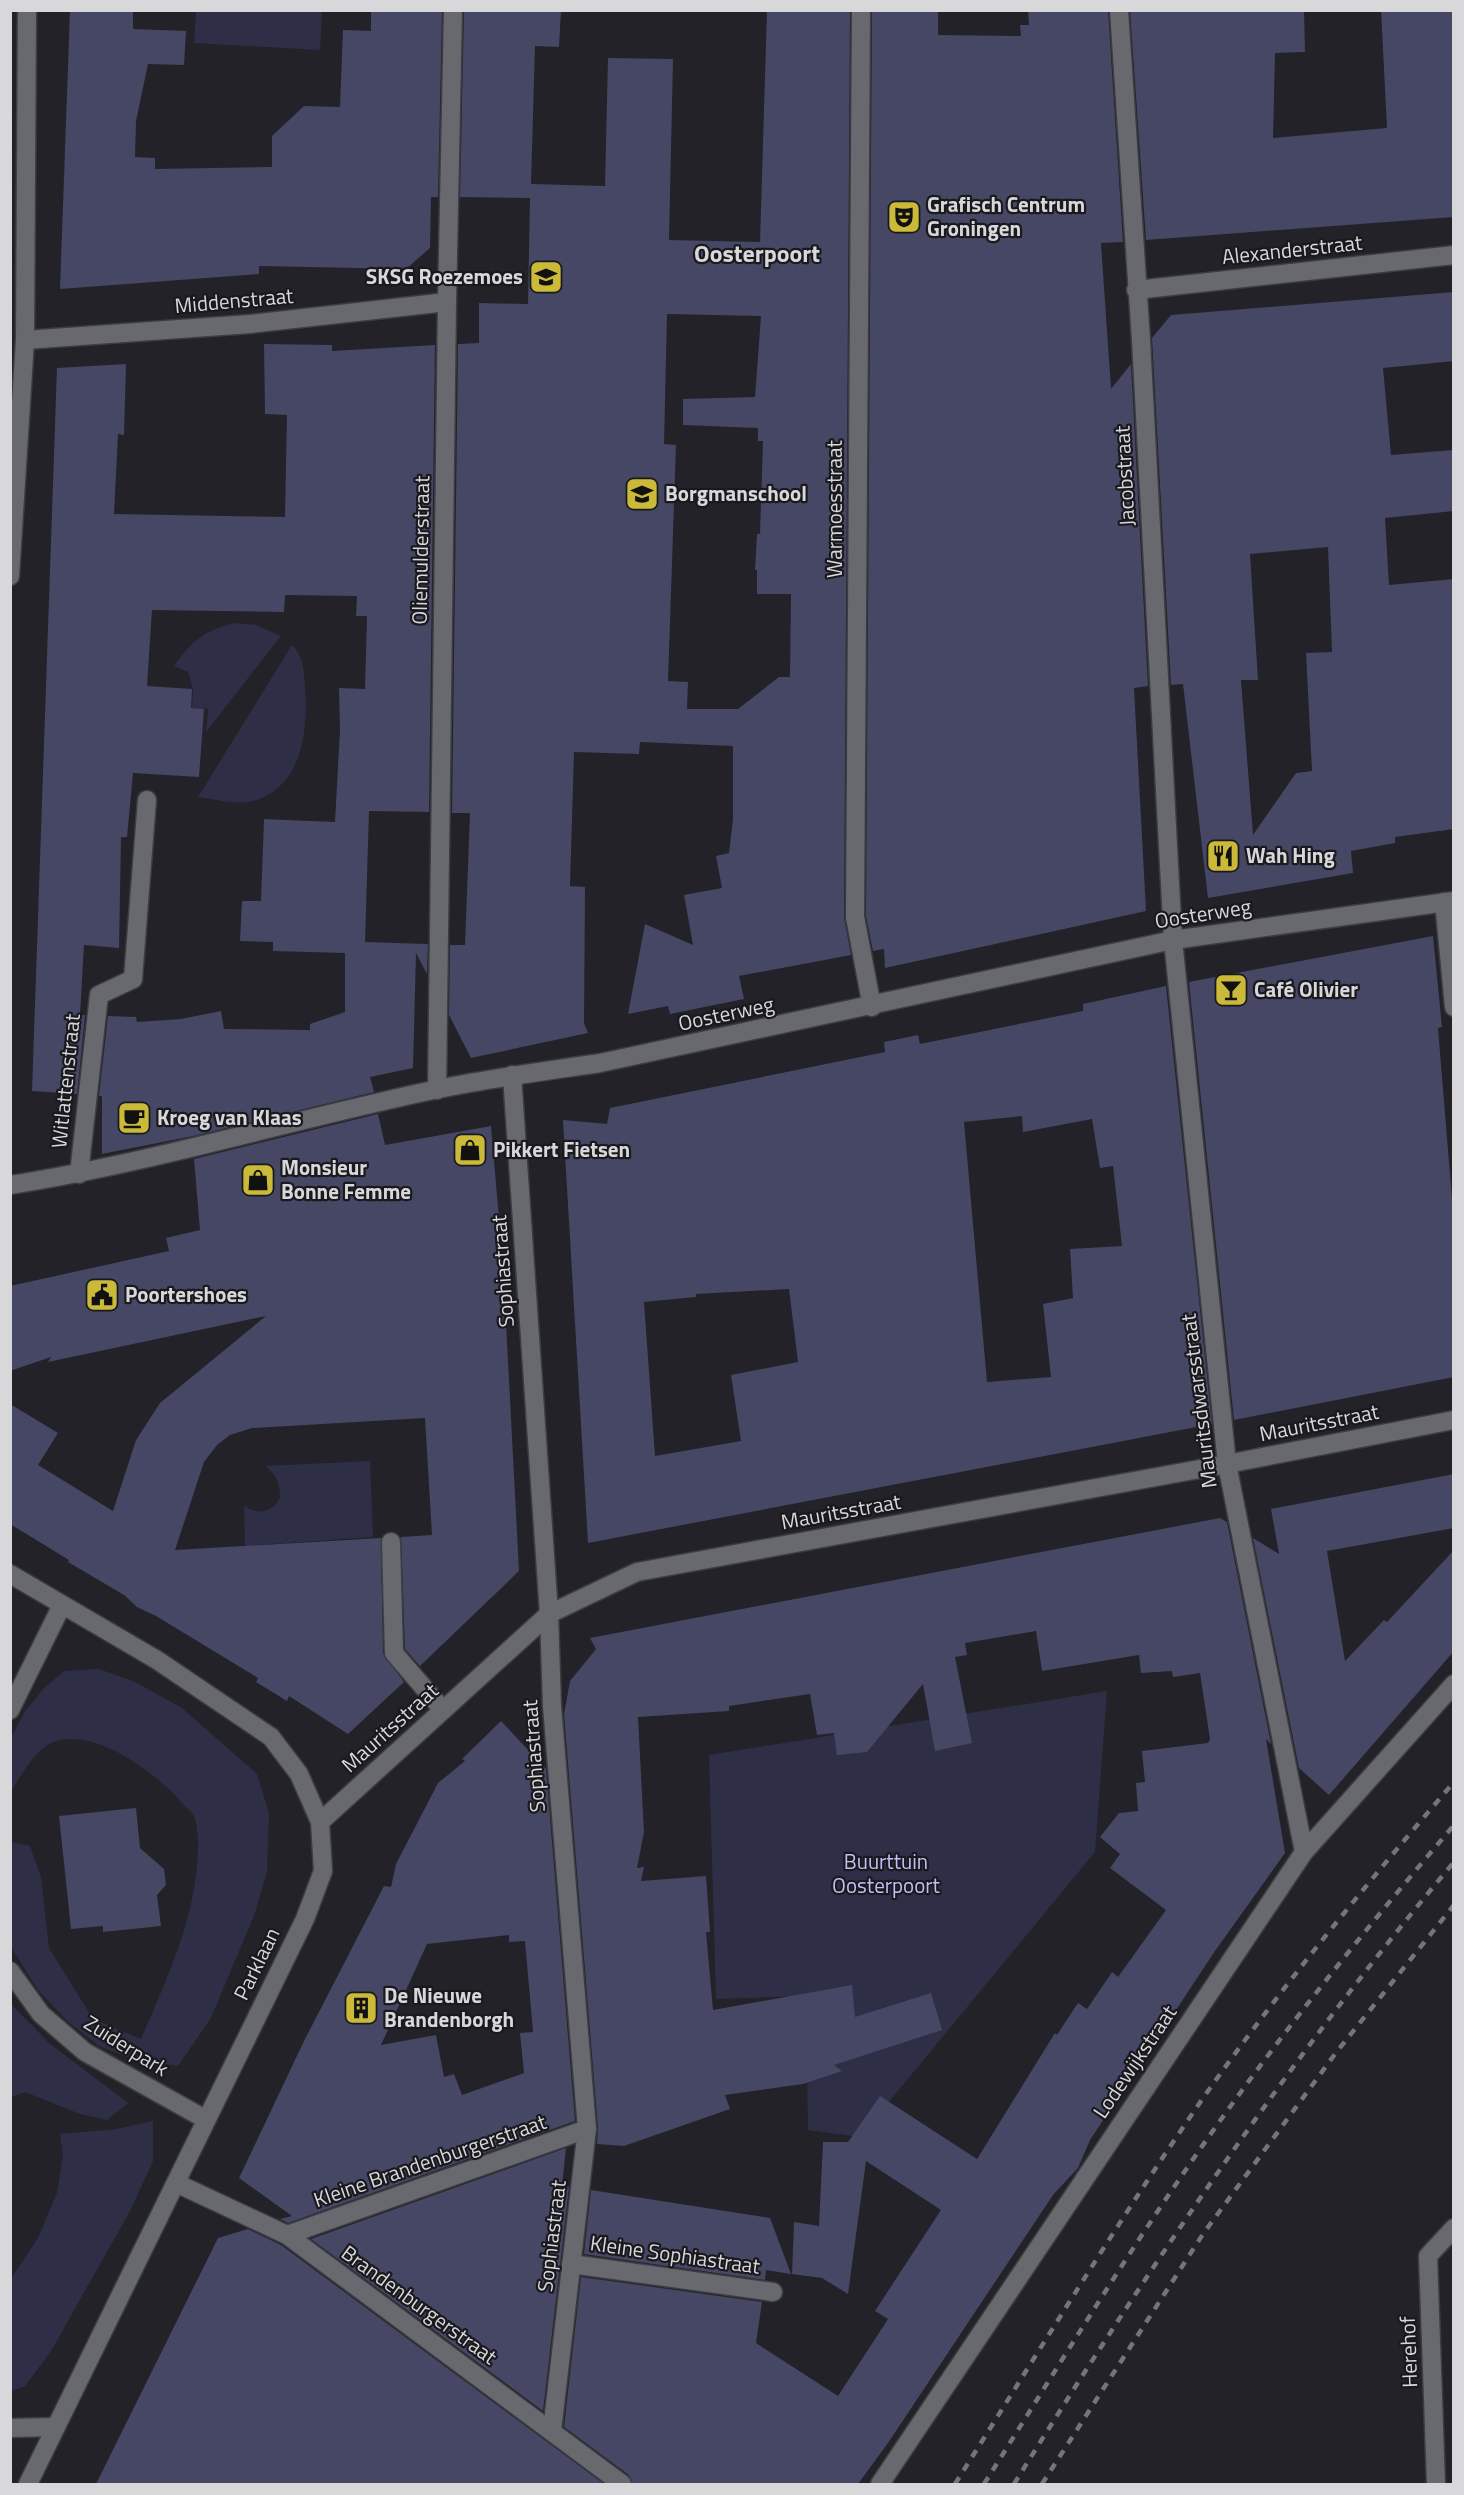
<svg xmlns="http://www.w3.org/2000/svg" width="1464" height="2495" viewBox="0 0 1464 2495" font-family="'Titillium Web',sans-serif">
<rect width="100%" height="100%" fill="#222228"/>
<g fill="#2e2f46">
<path d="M196,11h126l-2,39 -126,-7z"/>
<path d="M234,623l22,2 25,11 -75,96 2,-23 -16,-1 1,-19 -5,-17 -14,-6c18,-25 30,-35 60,-43z"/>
<path d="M292,645c12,12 12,27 13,43 3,38 -1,88 -39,108 -21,12 -46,4 -68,1z"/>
<path d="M370,1461l3,76 -128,9 -1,-40c15,9 27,7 36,-8 0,-15 -3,-23 -15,-32z"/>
<path d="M99,1669l36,13 47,26 75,66 12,39 -2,59 -12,41 -44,105 -33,48 -46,-7 -33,-13 -32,-25 -29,-31 -27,-43v-105l19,4 11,31 8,71 44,71 48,20c27,-63 57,-125 57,-196 0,-7 -1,-20 -4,-27 -2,-4 -8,-9 -12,-13 -26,-30 -84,-74 -126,-62 -20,6 -34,34 -45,50v-53l13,-25 20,-25 20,-17z"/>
<path d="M1107,1691l-12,161 -235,285 -52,-7 -2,-134 -90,3 -7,-244z"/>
<path d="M10,2003l39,40 79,60 -21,17 -27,-6 -55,-22 -14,5z"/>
<path d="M153,2121v40l-23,50 -79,140 -26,35 -14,5v-112l27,-41 19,-45 6,-38 -3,-21 56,-5z"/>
</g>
<g fill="#454764" fill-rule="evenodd">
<path d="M70,10h63v19l53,2 -2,34 -36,-1 -12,57 -1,36 20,1v11l117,-2v-31l32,-30 36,1 3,-77 28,1v-21h71l-4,187h-7l-1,51 -24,21 -147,-3v8l-199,15z"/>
<path d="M464,10h97l-2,37 -24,-1 -4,138 74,2 3,-128 65,1 -4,181 91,2 7,-232h83l-6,907 7,38 -112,21 5,23 -74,15 -2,-8 -40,8 17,-90 48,21 -9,-50 38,-7 -6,-32 13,-3 4,-34v-73l-93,-4 -1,12 -65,-2 -4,134 15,1 -1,136 4,10 -117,25 -22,-43 1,-70h15l5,-132h-18l6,-469 21,-1v-40l49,1 2,-106 -70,-1zM667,314l94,2 -6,81 -72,2v26l75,3v13h5l-3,93h-3l-2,36h2v24h34l-1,83h-11l-41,32h-51l1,-27 -20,-1 8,-236 -12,-1z"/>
<path d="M872,10h66v25l83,1 -1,-11h9l-1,-15h80l15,232 -22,1 10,146 20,-25 17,322 -14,2 12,223 -261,57 -1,-19 -11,2 -7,-35z"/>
<path d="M1130,10h174l1,42 -30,1 -2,85 114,-10 -6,-118h73v207l-308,23z"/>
<path d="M1454,292v69l-71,7 8,87 63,-5v61l-69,7 4,67 65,-6v250l-59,8v6l-44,8 2,22 -145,25 -25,-214 -12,1 -19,-347 19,-23zM1328,547l4,105 -26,1 6,118 -16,2 -43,62 -12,-155h17l-8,-126z"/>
<path d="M264,344l68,1v6l103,-6 -6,467 -60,-1 -4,131 63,2 -1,30 -11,-21 -3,115 -43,9 4,15 -181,44 -91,18v-58h-3l9,-80 28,1 1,5 44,-3 40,-8 3,18 86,1v-6l35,-12v-59l-72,-2v-9l-33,-1 2,-40h19l3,-82 71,3 5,-92 -1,-42 26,1 2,-73h-11l1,-20 -72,-1 -1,17 -132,-2 -5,76 45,3 -1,19 13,1 -5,68 -66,-4 -6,64h-6l-2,111 -35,-3 -4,70h5l-8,79 -45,-3 25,-723 69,-4 -2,71 -6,-1 -4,80 171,3 2,-102 -22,-1z"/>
<path d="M1433,936l9,91 -4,1 16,195v154l-220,43 -45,-438z"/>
<path d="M1166,986l46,438 -624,119 -25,-423 44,4 3,-16 275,-56 -1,-10 34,-7 2,9 163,-33v-7zM1022,1116l1,16 69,-13 8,49 13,-2 9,80 -52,3 3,49 -30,6 8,73 -64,5 -23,-260zM789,1289l9,73 -67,13 10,66 -86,15 -11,-154 52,-5v-3z"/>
<path d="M378,1114l7,31 106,-19 12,139 16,306 -99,95 -15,-17 -4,-112 31,-2 -7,-117 -173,10 -22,7 -13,10 -13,17 -29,88 206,-12 2,115 21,29 -56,52 -59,-38 -2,5 -31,-19 2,-4 -102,-62 -19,-9 -13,-12 -56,-33 1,-2 -59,-36v-120l48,29 -20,32 75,46 23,-71 24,-37 106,-87 -218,46 3,-5 -41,14v-85l159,-35 -3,-13 34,-8 -6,-71z"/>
<path d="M1454,1474v54l-127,23 18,110 39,-41 3,2 67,-72v101l-125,144 -30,-27 -46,-230 26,16 -8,-45z"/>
<path d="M1220,1518l7,4 44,222 -5,-5 19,114 -70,98 -125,189 -12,28 -25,27 -165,248 -30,41h-225l-4,-9 -65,-48 17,-150 181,25 -6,41 82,53 50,-77 -13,-8 66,-101 -75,-49 -18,133 -26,-16 -30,-4 2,-52 25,4 4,-84h25l32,-46 97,63 78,-126 2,2 21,-32 9,6 25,-37 6,5 48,-67 -56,-42 10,-14 -20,-17 19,-24 19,-2 -2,-28 9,-1 -3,-31 66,-8 2,-4 -10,-66 -27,4 -1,-6 -31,2 -2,-18 -97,16 -6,-40 -71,12 2,12 -12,2 17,86 -37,8 -12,-67 -56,68 -30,3 -3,-22 -17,2 -7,-41 -81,12v5l-91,6 6,115 -7,36 7,-1 -3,14 65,-5 4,56h-4l7,78 139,-25 3,32 76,-24 11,37 -108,35 8,6 -39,13 -78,11 5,14 -106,37 -27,-2 1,-16 -34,-414 6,-33 26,-32 -6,-11z"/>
<path d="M501,1721l45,48 29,352 -287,102 -8,-4 12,-3 -53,-38 65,-137 80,-155 7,1 5,-23 42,-81 27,-22 -3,-2zM509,1935v7l16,-1 8,91 -13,1 4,40 -62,22 -8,-21 -10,3 -8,-42 -55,10 46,-101z"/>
<path d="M136,1808l4,40 24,21 2,16 -9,10 4,31 -58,6v-6l-32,3 -12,-113z"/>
<path d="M566,2148l-4,38 7,1 -26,224 -232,-172z"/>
<path d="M591,2190l179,28 21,56 -25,-4 -1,10 -181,-26z"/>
<path d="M248,2229l33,16 323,239h-508l122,-246z"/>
</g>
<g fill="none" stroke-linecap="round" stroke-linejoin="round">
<g stroke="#3c3d41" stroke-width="21">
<g id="street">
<path d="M861,10l-6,907 17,90"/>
<path d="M1119,10l22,330 32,600 54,524 77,388"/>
<path d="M1136,290l318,-35"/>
<path d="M25,340l225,-16 197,-22"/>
<path d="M10,576l15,-236 2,-330"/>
<path d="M1444,902l10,105"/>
<path d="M512,1075l37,539 3,92 35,423 -35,302"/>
<path d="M437,1090l10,-788 6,-292"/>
<path d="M79,1174l20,-179 34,-16 14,-179"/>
<path d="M10,1185c145,-23 285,-66 428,-96 54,-11 108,-18 162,-26l573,-123 281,-39"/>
<path d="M391,1542l3,111 49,57"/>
<path d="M10,1574l147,86 114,77 28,37 21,48 3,49 -18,48 -277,565"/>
<path d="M10,1710l52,-105"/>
<path d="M320,1822l229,-208 88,-42 590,-108 227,-44"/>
<path d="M10,1971l31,43 44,38 120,67"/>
<path d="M176,2183l111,52 335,249"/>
<path d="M287,2235l300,-106"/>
<path d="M571,2264l202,28"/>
<path d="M10,2428l45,-1"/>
<path d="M880,2484l424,-632 150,-168"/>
<path d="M1436,2484l-8,-228 26,-28"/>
</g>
</g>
<use href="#street" stroke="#68696f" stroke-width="18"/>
<g stroke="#747479" stroke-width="4.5" stroke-dasharray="8 8" stroke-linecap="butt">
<path d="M955,2484c83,-131 164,-265 253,-393 76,-107 160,-209 246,-309"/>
<path d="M984,2484c74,-117 146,-236 226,-349 76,-108 159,-210 244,-310"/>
<path d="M1014,2484c134,-215 276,-427 440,-622"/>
<path d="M1042,2484l161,-250 132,-180 119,-149"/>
</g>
</g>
<defs>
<g id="theatre-square" transform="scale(1.725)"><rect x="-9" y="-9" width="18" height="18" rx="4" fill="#cbba39" stroke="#19191e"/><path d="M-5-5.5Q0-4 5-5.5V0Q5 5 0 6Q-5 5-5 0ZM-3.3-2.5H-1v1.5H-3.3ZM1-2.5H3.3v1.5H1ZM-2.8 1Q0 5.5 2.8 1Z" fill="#111"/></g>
<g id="school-square" transform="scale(1.725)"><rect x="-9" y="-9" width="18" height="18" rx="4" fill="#cbba39" stroke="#19191e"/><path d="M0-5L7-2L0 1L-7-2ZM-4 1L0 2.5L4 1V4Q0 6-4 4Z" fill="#111"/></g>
<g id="restaurant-square" transform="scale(1.725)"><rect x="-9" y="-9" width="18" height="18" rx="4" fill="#cbba39" stroke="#19191e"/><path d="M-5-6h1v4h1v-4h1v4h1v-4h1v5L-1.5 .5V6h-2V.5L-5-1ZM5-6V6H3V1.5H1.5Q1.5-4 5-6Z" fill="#111"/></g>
<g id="bar-square" transform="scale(1.725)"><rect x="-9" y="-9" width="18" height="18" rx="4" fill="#cbba39" stroke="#19191e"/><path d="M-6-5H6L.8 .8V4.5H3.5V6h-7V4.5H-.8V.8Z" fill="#111"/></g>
<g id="cafe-square" transform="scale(1.725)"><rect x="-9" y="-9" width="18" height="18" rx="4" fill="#cbba39" stroke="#19191e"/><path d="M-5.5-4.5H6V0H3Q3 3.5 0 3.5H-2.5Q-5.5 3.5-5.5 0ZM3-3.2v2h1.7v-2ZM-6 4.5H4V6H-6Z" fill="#111"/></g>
<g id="shop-square" transform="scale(1.725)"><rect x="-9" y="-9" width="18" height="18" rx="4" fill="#cbba39" stroke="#19191e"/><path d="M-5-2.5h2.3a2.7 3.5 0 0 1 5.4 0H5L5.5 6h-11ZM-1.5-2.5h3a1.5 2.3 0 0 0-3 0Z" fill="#111"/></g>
<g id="civic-square" transform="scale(1.725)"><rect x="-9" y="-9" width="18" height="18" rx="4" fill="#cbba39" stroke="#19191e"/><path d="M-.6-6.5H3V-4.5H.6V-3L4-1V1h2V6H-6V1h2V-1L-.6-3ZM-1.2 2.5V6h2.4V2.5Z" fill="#111"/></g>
<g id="building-square" transform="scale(1.725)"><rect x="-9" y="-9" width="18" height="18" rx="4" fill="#cbba39" stroke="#19191e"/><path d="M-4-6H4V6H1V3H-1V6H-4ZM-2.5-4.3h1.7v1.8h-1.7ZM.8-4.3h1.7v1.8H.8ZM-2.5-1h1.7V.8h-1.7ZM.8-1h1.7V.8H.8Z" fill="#111"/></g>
</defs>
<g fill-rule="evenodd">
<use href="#theatre-square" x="904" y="217"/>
<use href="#school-square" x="546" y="277"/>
<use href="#school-square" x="642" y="494"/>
<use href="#restaurant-square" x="1223" y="856"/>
<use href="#bar-square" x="1231" y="990"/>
<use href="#cafe-square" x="134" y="1118"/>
<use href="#shop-square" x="470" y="1150"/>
<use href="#shop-square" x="258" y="1180"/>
<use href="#civic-square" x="102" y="1295"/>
<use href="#building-square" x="361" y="2008"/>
</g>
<g text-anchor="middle" stroke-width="4.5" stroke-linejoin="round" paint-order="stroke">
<g font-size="21" font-weight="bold" fill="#d8d8db" stroke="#19191e" text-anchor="start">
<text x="927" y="212">Grafisch Centrum<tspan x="927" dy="24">Groningen</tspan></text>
<text x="523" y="284" text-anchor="end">SKSG Roezemoes</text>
<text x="665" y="501">Borgmanschool</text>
<text x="1246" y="863">Wah Hing</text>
<text x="1254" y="997">Café Olivier</text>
<text x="157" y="1125">Kroeg van Klaas</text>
<text x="493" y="1157">Pikkert Fietsen</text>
<text x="281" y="1175">Monsieur<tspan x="281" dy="24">Bonne Femme</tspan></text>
<text x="125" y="1302">Poortershoes</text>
<text x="384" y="2003">De Nieuwe<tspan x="384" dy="24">Brandenborgh</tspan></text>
</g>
<g font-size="21" fill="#d8d8db" stroke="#19191e">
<text transform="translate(1292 250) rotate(-6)" y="7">Alexanderstraat</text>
<text transform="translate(234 301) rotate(-5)" y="7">Middenstraat</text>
<text transform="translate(1125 476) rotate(-93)" y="7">Jacobstraat</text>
<text transform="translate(835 509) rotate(-90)" y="7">Warmoesstraat</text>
<text transform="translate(421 550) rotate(-89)" y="7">Oliemulderstraat</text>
<text transform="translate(1203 914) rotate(-9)" y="7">Oosterweg</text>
<text transform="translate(726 1014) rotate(-12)" y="7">Oosterweg</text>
<text transform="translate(66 1081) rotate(-84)" y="7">Witlattenstraat</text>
<text transform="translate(503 1271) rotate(-94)" y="7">Sophiastraat</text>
<text transform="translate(1199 1401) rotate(-97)" y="7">Mauritsdwarsstraat</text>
<text transform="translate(1319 1423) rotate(-11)" y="7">Mauritsstraat</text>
<text transform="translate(841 1512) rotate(-10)" y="7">Mauritsstraat</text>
<text transform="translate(390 1728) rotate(-42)" y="7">Mauritsstraat</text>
<text transform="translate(534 1756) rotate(-94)" y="7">Sophiastraat</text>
<text transform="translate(257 1964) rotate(-64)" y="7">Parklaan</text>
<text transform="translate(126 2046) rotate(32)" y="7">Zuiderpark</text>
<text transform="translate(1135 2062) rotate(-56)" y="7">Lodewijkstraat</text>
<text transform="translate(430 2161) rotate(-19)" y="7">Kleine Brandenburgerstraat</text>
<text transform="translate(552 2236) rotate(-83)" y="7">Sophiastraat</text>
<text transform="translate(675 2255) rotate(8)" y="7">Kleine Sophiastraat</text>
<text transform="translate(419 2305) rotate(36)" y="7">Brandenburgerstraat</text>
<text transform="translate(1409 2352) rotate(-92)" y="7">Herehof</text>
</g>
<g font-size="21" fill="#bdc1f8" stroke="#19191e">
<text x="886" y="1869">Buurttuin<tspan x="886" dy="24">Oosterpoort</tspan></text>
</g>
<g font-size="24" font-weight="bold" fill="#d8d8db" stroke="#19191e">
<text x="757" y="262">Oosterpoort</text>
</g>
</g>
<rect width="1464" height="2495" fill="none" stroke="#d8d8db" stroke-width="24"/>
</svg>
